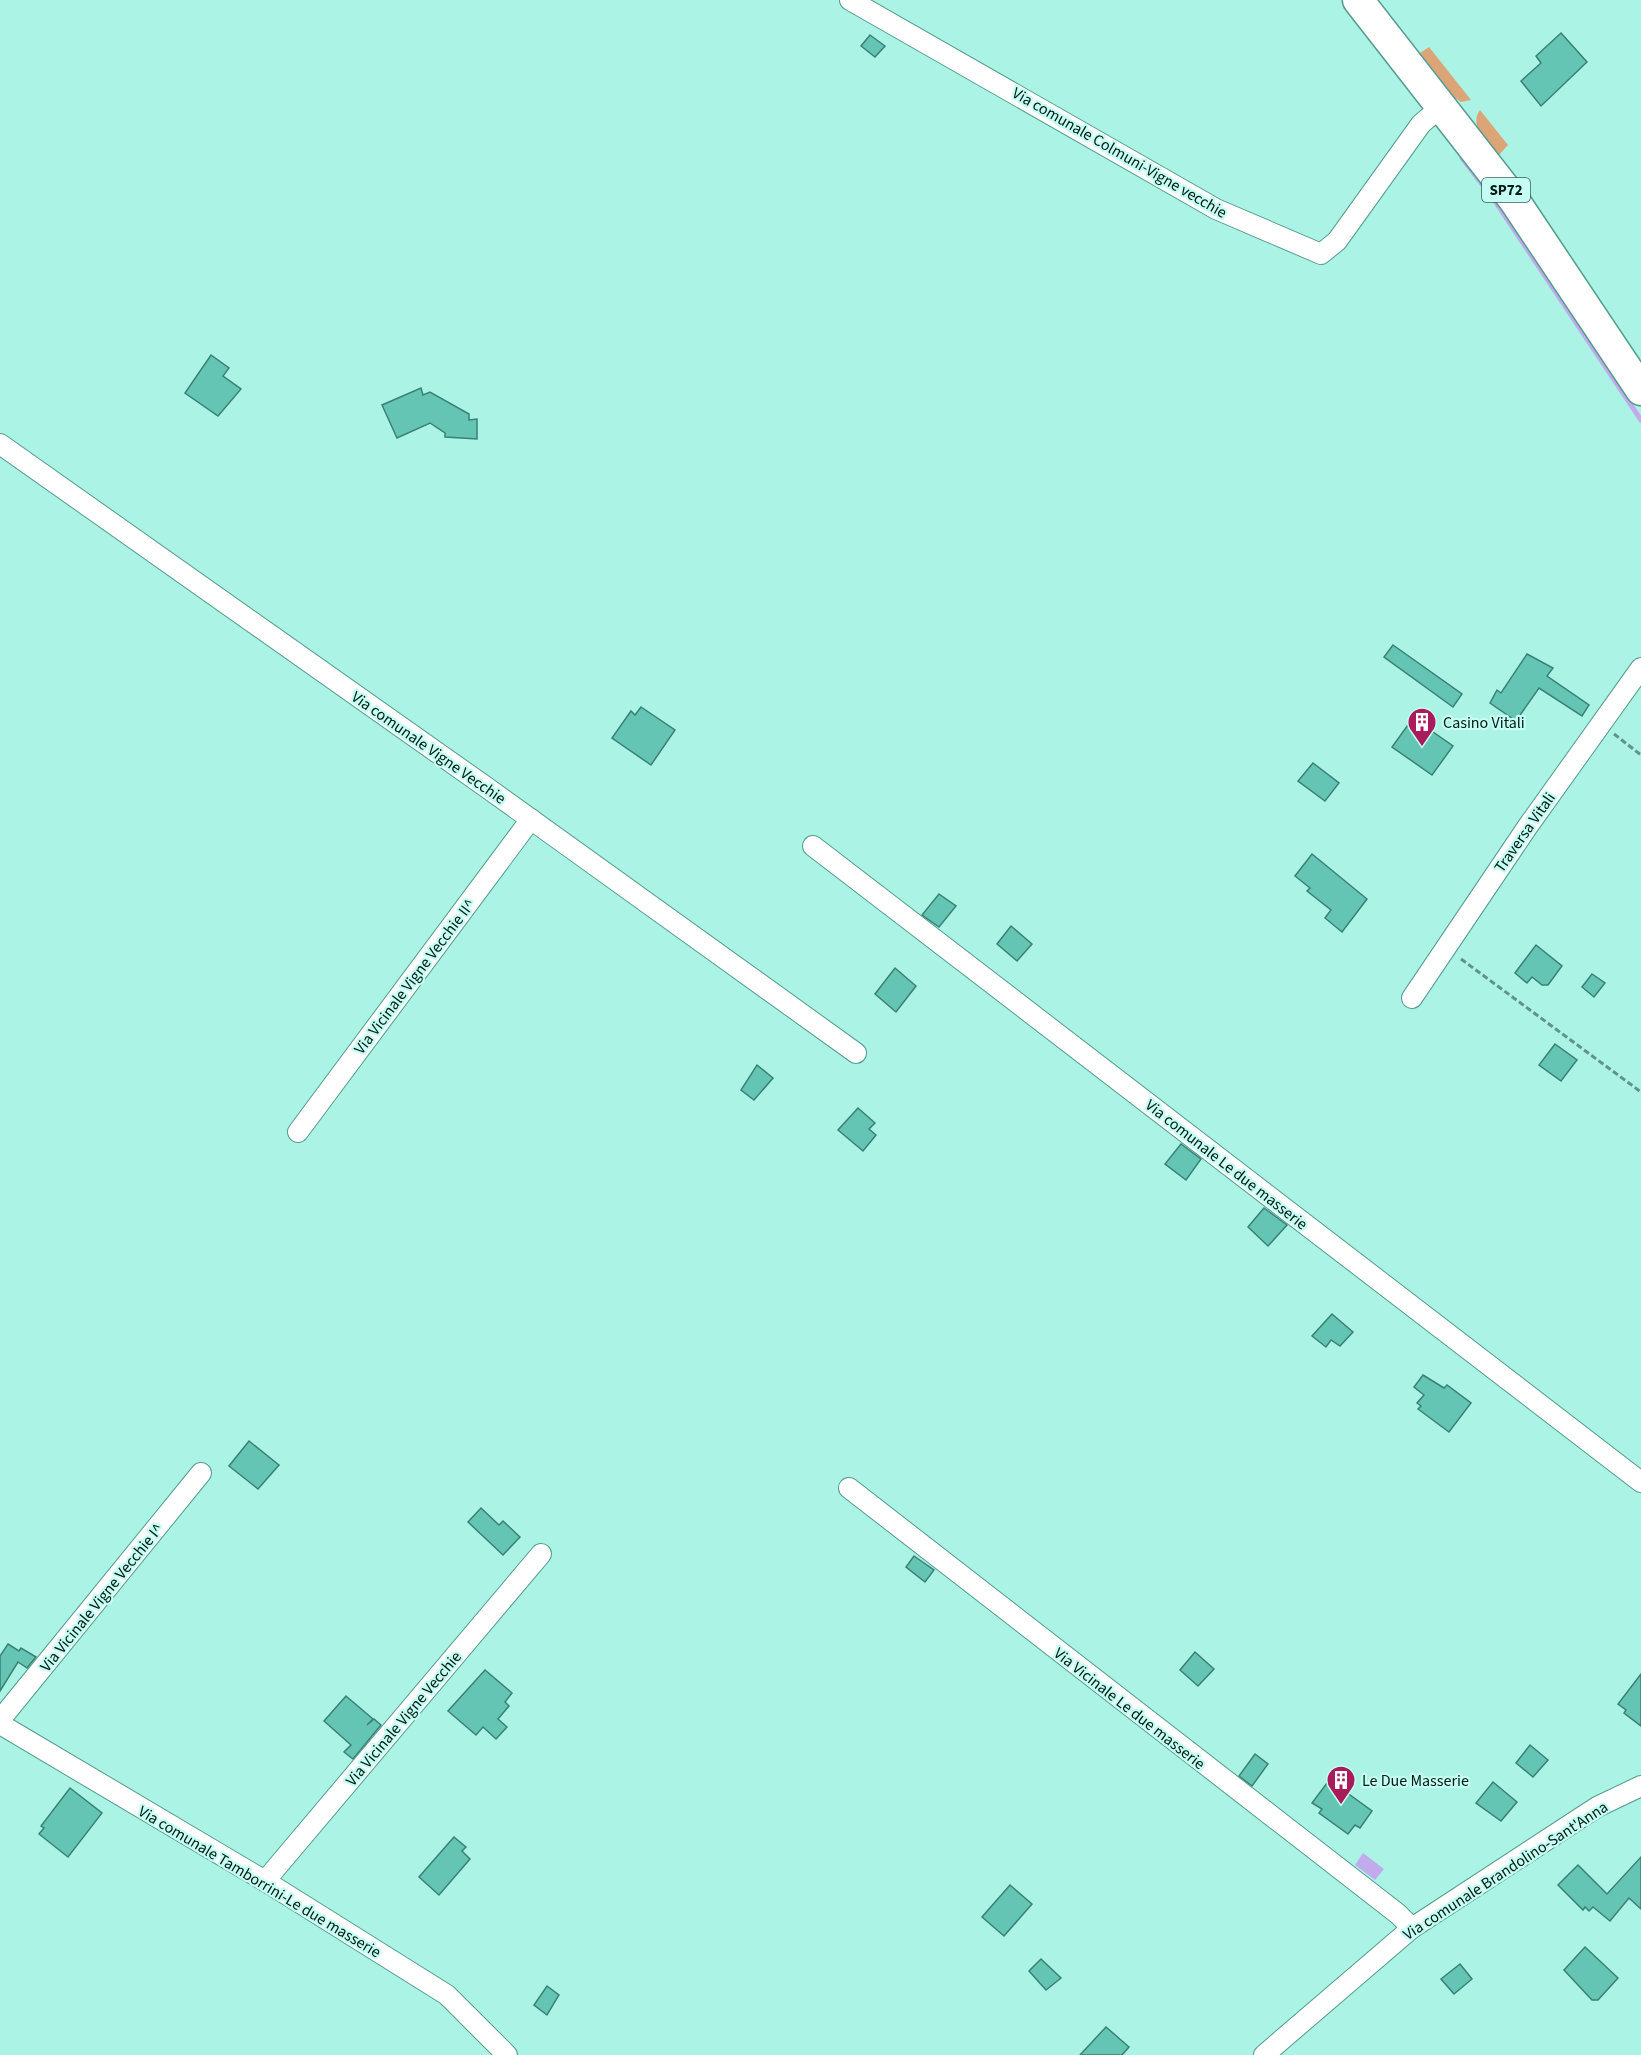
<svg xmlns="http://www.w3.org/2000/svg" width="1641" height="2055" viewBox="0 0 1641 2055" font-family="'Source Sans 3',sans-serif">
<rect width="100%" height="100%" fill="#abf4e5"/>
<g fill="#dca578">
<path d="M1429,47l42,53 -10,2 -7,-5 -34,-44z"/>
<path d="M1480,110l28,35 -10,11c-10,-13 -30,-30 -18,-46z"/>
</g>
<path fill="#c2abec" d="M1363,1853l21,16 -9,11 -20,-15z"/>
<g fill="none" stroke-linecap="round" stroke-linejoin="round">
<path stroke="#c2abec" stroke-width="5" d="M1462,158l33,43 146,219"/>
</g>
<g fill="#65c5b4" stroke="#398175" stroke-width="1.5">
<path d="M1561,33l26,29 -46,44 -20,-25 20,-18 -5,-7z"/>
<path d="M870,35l15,11 -10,11 -14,-11z"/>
<path d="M211,355l18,13 -6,8 18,13 -23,27 -33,-23z"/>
<path d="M421,388l2,7 7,-3 39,22v6l8,-1v20l-32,-2v-4l-15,-10 -33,15 -15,-33z"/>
<path d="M1393,645l69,49 -9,13 -69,-50z"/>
<path d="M1527,654l26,14 -6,8 42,29 -7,11 -43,-28 -23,33 -26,-18 7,-13 4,3z"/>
<path d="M641,707l34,23 -24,35 -39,-27 19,-27 4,4z"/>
<path d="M1413,718l40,28 -21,29 -40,-28z"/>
<path d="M1313,763l26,20 -14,18 -27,-20z"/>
<path d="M1312,854l55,45 -25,33 -17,-14 6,-8 -24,-19 3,-3 -15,-12z"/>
<path d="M939,894l17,12 -17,21 -17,-12z"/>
<path d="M1011,926l21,18 -15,17 -20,-17z"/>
<path d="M1536,945l26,21 -14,19h-6l-10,-8 -5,6 -12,-10z"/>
<path d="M895,968l21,18 -20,26 -21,-18z"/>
<path d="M1592,974l13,9 -11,14 -12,-10z"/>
<path d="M1555,1044l22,16 -16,21 -22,-16z"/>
<path d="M757,1065l16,13 -19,22 -13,-10z"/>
<path d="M858,1108l17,15 -6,6 7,6 -13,16 -25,-21z"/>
<path d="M1181,1144l20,15 -15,21 -21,-16z"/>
<path d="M1264,1208l23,17 -19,21 -20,-19z"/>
<path d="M1332,1314l21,18 -13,14 -9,-6 -5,7 -14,-11z"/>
<path d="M1423,1375l21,13 3,-3 24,18 -22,29 -31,-23 3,-3 -4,-3 7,-8 -10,-8z"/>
<path d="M249,1441l30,24 -21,24 -29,-23z"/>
<path d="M481,1508l18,17 4,-4 17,16 -17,18 -35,-33z"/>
<path d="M914,1556l20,14 -9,12 -19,-15z"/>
<path d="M8,1644l11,7 2,-3 15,9 -9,11 -9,-6 -18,29v-35z"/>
<path d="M1195,1652l19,17 -16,17 -18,-16z"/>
<path d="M485,1670l27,23 -7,9 4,4 -11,13 9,8 -11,12 -13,-12 -7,8 -28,-24z"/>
<path d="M1641,1674v52l-17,-13 2,-3 -8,-6z"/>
<path d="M346,1696l27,23 -6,6 7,-6 7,6 -28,34 -9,-7 7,-7 -27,-24z"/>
<path d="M1530,1745l18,15 -15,17 -17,-14z"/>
<path d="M1255,1754l13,10 -16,22 -13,-10z"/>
<path d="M1493,1782l24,20 -16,19 -25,-18z"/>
<path d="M1327,1783l17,12 2,-3 26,19 -12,17 -5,-3 -7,9 -29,-21 3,-4 -10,-6z"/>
<path d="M70,1788l32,25 -34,44 -29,-23 5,-6 -3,-2z"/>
<path d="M454,1837l12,10 -4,4 8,8 -31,36 -20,-18z"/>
<path d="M1641,1857v52l-12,-11 -19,23 -17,-14 -4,4 -4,-4 -2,3 -25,-25 20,-20 29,29z"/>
<path d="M1010,1885l22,19 -28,32 -22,-19z"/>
<path d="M1585,1947l33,31 -20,22h-6l-28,-30z"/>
<path d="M1041,1959l20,19 -15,12 -17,-19z"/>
<path d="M1460,1964l12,15 -18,15 -13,-15z"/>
<path d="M547,1986l12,9 -12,20 -13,-10z"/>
<path d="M1106,2027l23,20 -7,8h-42z"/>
</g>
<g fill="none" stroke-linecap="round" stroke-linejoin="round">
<g stroke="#549c8e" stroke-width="22">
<g id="street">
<path d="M850,0l366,209 105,45 16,-13 84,-117 21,-18"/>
<path d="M0,444l486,343 370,266"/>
<path d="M813,846l828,636"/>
<path d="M1412,998l116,-172 113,-158"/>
<path d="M298,1132l233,-313"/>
<path d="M849,1488l549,426 14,14"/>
<path d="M0,1720l201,-247"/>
<path d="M0,1724l265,157 182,114 60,60"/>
<path d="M265,1881l276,-327"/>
<path d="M1264,2055l148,-127 185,-121 44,-21"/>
</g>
</g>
<g stroke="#549c8e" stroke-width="33">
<path id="primary" d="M1358,0l156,200 127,190"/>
</g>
<g stroke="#60948a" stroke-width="3" stroke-dasharray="6 3" stroke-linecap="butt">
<path d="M1614,734l27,21"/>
<path d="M1461,959l180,133"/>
</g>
<use href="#street" stroke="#fff" stroke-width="20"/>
<use href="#primary" stroke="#fff" stroke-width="30"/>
</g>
<defs>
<g id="building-pin" transform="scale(1.5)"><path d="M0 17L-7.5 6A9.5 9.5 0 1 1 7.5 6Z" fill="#a91b5a" stroke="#c5fef2"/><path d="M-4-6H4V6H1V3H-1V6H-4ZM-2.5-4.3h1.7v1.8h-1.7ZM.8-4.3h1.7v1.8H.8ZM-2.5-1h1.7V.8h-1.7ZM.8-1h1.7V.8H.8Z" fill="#fff"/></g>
</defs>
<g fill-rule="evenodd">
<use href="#building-pin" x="1422" y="722"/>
<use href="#building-pin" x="1341" y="1780"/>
</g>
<g text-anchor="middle" stroke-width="4.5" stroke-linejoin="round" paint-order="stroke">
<rect fill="#c5fef2" stroke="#3b5e58" stroke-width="1.5" x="1482" y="178" width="48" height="24" rx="4.5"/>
<g font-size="15" font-weight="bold" fill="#001a16">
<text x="1506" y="195">SP72</text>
</g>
<g font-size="16" fill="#001a16" stroke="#c5fef2">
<text transform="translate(1120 152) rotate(30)" y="6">Via comunale Colmuni-Vigne vecchie</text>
<text transform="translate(429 747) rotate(35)" y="6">Via comunale Vigne Vecchie</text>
<text transform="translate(1524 832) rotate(-55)" y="6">Traversa Vitali</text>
<text transform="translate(414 976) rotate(-53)" y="6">Via Vicinale Vigne Vecchie II^</text>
<text transform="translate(1227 1164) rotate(38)" y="6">Via comunale Le due masserie</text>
<text transform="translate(101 1597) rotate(-51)" y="6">Via Vicinale Vigne Vecchie I^</text>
<text transform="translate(1130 1708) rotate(38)" y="6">Via Vicinale Le due masserie</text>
<text transform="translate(403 1718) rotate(-50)" y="6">Via Vicinale Vigne Vecchie</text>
<text transform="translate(1505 1870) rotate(-33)" y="6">Via comunale Brandolino-Sant'Anna</text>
<text transform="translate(260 1881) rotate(31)" y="6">Via comunale Tamborrini-Le due masserie</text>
</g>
<g font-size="16" fill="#001a16" stroke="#c5fef2" text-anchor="start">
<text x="1443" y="728">Casino Vitali</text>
<text x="1362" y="1786">Le Due Masserie</text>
</g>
</g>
</svg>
